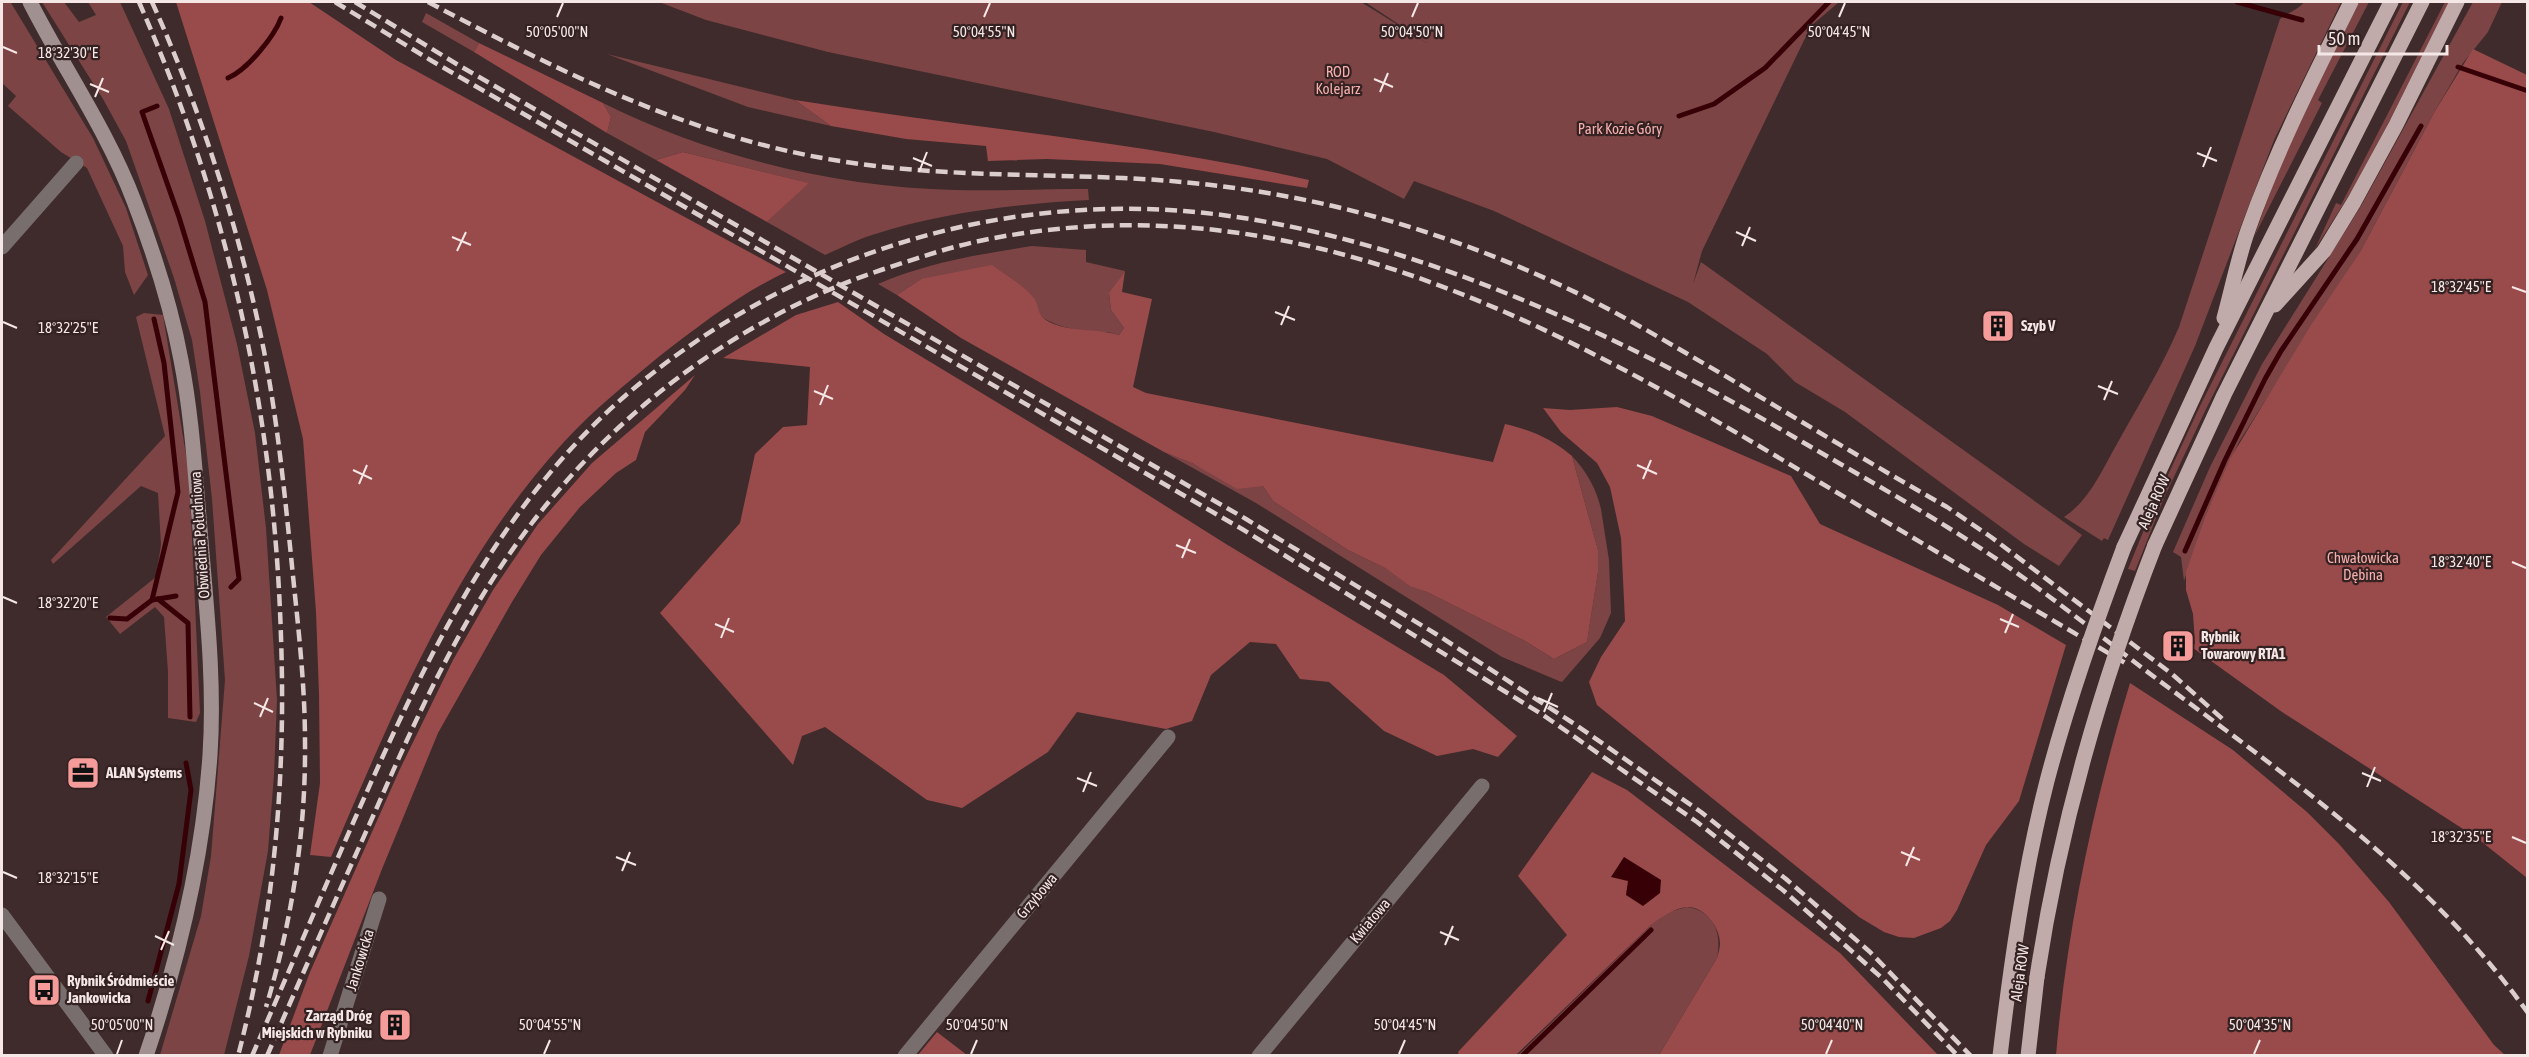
<svg xmlns="http://www.w3.org/2000/svg" width="2529" height="1057" viewBox="0 0 2529 1057" font-family="'Asap Condensed',sans-serif">
<rect width="100%" height="100%" fill="#3f2b2b"/>
<g fill="#7c4444">
<path d="M2,2l9,1 82,135 33,70 22,67 -14,20 -9,-23 -2,-26 -36,-78 -26,-16 -53,-46 8,-10 -14,-13z"/>
<path d="M42,2h22l15,20 17,-7 -8,-13h32l49,107 36,112 32,123 18,89 11,95 11,172 -3,75 -6,76 -19,105 -25,99h-64l41,-139 10,-60 14,-176 -13,-181 -12,-107 -8,-52 -18,-62 -48,-137 -23,-42z"/>
<path d="M659,2h702l66,41 -62,-41h474l-28,24 -109,225 -9,33 8,-22 381,273 -23,31 -35,-22 -179,-132 -50,-30 -28,-28 -79,-52 -194,-91 -80,-30 -10,18 -77,-40 -113,-27 -386,-80 -122,-32z"/>
<path d="M2304,2h37l-67,138 -79,206 -87,194 -4,-2 -2,3 -38,-24c26,-17 39,-49 54,-75 21,-38 44,-75 61,-115l101,-308c8,-6 19,-10 24,-17z"/>
<path d="M2359,2h10l-51,98 4,3 -68,134 25,-69 31,-69z"/>
<path d="M2403,2h7l-204,407 -42,89 -29,73 -7,-2 26,-64 46,-99z"/>
<path d="M2445,2h4l-59,118 -39,72 -36,57 21,-46 5,2z"/>
<path d="M2473,2h29l-14,30 -25,31 -28,48 -75,141 -121,190 -34,75 -21,64 -3,-24 -8,-5 37,-85 52,-103 99,-158z"/>
<path d="M426,13l53,30 -5,9 -52,-30z"/>
<path d="M607,54l188,46 36,26 -83,-19z"/>
<path d="M603,103c108,54 232,84 352,87 44,1 89,-1 133,-1l1,11c-74,4 -146,12 -217,35 -16,5 -31,13 -47,20l-58,-33 41,-39 -125,-31 -27,8 -49,-27 4,-16z"/>
<path d="M1032,246l54,4v12l39,9 -16,23 2,16 13,18 -5,7c-10,-4 -17,-2 -27,-3 -18,-2 -40,-6 -54,-18l-117,-35 -24,16 -19,-11c48,-21 102,-30 154,-38z"/>
<path d="M144,313l19,2 26,158 11,240 -4,9 -28,-4v-46l-4,-55 -9,-10 -35,27 -14,-17 50,-40 5,-32 -3,-52 -17,-7 -88,78 -2,-4 114,-124 -29,-119z"/>
<path d="M1164,452l30,12 69,22 10,15 75,49 37,18 25,17 17,7 98,49 29,18 33,-17 11,-70v-22l-26,-94c15,16 24,32 29,53l8,51 2,53 -11,25 -38,44 -3,-1 -57,-24 -246,-154z"/>
<path d="M1687,907c27,4 35,26 30,51l-58,97 -142,1 134,-131 17,-13z"/>
</g>
<g fill="#994a4b">
<path d="M176,2h133l87,58 390,212c-45,21 -86,53 -125,83 -34,28 -68,55 -98,88 -108,118 -170,269 -232,414l-21,-2 10,-72 -1,-89 -3,-82 -13,-173 -36,-149z"/>
<path d="M479,43l124,60 8,14 -4,16 -133,-81z"/>
<path d="M2473,49l54,26v803l-50,-40 -195,-126 -89,-64 2,-5 -2,-29 -7,-24v-18l19,-55 25,-58 81,-134 49,-73 75,-141z"/>
<path d="M795,100c171,28 345,41 514,80l-2,8 -147,-24 -113,-5 -59,2 -2,-15 -80,-7 -75,-13z"/>
<path d="M683,152l126,31 -42,39 -111,-62z"/>
<path d="M992,265c13,10 30,19 41,32 7,7 3,17 13,23 19,13 52,8 73,15l5,-7 -13,-18 -2,-17 16,-22 -3,21 30,7 -19,88 13,6 347,69 12,-38c26,6 47,15 67,32l26,94v22l-11,70 -33,17 -29,-18 -98,-49 -17,-6 -25,-18 -37,-18 -75,-49 -10,-15 -26,3 -43,-25 -30,-12 -203,-114 -64,-43 24,-16z"/>
<path d="M838,302l46,32 207,125 135,85 218,131 73,61 -19,21 -25,-8 -36,7 -53,-25 -55,-49 -29,-3 -24,-35 -26,-2 -39,33 -19,46 -26,8 -89,-17 -29,40 -86,56 -35,-8 -102,-73 -23,9 -9,29 -133,-152 80,-90 15,-69 28,-27 24,-2 3,-58 -87,-9 73,-43z"/>
<path d="M695,375l-10,15 -40,42 -9,28 -20,13 -36,34 -39,48 -29,47 -74,131 -56,136 -72,186h-31l31,-83 89,-201 54,-111 40,-70 45,-66 54,-61z"/>
<path d="M1617,407l35,9 139,60 29,48 178,81 68,40 -47,156 -33,44 -29,65 -7,11 -9,7 -27,10 -15,-1 -15,-5 -25,-15 -262,-212 -8,-23 12,-25 24,-36 -4,-83 -11,-51 -13,-24 -36,-31 -18,-24 27,2z"/>
<path d="M2130,683l103,67 74,62 32,32 50,58 105,143 11,10h-449c11,-127 37,-250 74,-372z"/>
<path d="M1592,772l35,18 213,163 98,102h-279l58,-97c1,-4 3,-10 3,-14 0,-16 -14,-36 -31,-37 -14,0 -27,10 -38,18l-135,130h-57l-1,-3 109,-117 -49,-59z"/>
<path d="M937,1032l30,23h-49z"/>
</g>
<path fill="#360006" d="M1624,857l37,23 -1,13 -17,13 -17,-11 2,-14 -17,-4z"/>
<g fill="none" stroke-linecap="round" stroke-linejoin="round">
<g stroke="#360006" stroke-width="5">
<path d="M2237,2l65,18"/>
<path d="M2458,67l70,24"/>
<path d="M228,78c19,-8 46,-41 53,-60"/>
<path d="M157,106l-15,6 37,105 26,85 34,277 -8,8"/>
<path d="M1679,116l35,-12 51,-36 64,-66"/>
<path d="M2185,551l40,-91 40,-81 16,-28 76,-112 64,-113"/>
<path d="M158,599l30,24 2,94"/>
<path d="M152,600l26,-108 -14,-129 -10,-44"/>
<path d="M110,618l17,1 25,-19 24,-4"/>
<path d="M148,1001l31,-117 12,-94 -5,-27"/>
<path d="M1522,1056l129,-126"/>
</g>
<g stroke="#796e6e" stroke-width="15">
<path d="M2,247l74,-84"/>
<path d="M2,915l104,141"/>
<path d="M330,1056l49,-157"/>
<path d="M905,1056l263,-319"/>
<path d="M1259,1056l223,-270"/>
</g>
<path stroke="#a19090" stroke-width="15" d="M30,2c34,67 77,128 104,199 20,52 37,105 47,159 11,56 14,113 19,169 6,75 15,151 10,226 -7,103 -31,203 -64,301"/>
<g stroke="#c0abaa" stroke-width="15">
<path d="M2275,305l49,-54 30,-49 42,-77 61,-123"/>
<path d="M2224,318c8,-29 14,-60 24,-88 28,-79 66,-154 103,-228"/>
<path d="M2155,545l69,-150 198,-393"/>
<path d="M2124,547l92,-199 175,-346"/>
<path d="M2028,1056l9,-79"/>
</g>
<g stroke="#dccecd" stroke-width="4.5" stroke-dasharray="12 6" stroke-linecap="butt">
<path d="M139,2c90,205 135,410 142,635 5,142 -7,281 -43,419"/>
<path d="M152,2c50,111 88,229 112,349 13,68 20,136 27,205 6,62 14,123 14,186 1,89 -13,179 -39,265"/>
<path d="M335,2l97,59 810,468 301,186 154,107 87,69 99,88 75,77"/>
<path d="M355,2l105,64 786,453 190,115 140,91 125,87 85,67 84,73 101,104"/>
<path d="M428,2c137,72 269,139 425,161 90,13 180,11 270,15 70,3 141,12 210,28 85,20 168,50 246,88 49,24 96,53 143,80 75,45 149,90 225,133l44,30 181,137 54,48"/>
<path d="M252,1056c34,-78 67,-155 101,-233 72,-163 148,-328 291,-443 152,-123 345,-184 540,-169 210,17 431,121 610,226 68,40 138,78 204,123 49,33 96,71 143,107 138,104 285,203 387,346"/>
<path d="M267,1056c35,-81 71,-162 107,-242 42,-96 85,-191 146,-275 89,-123 217,-221 361,-269 34,-11 68,-23 103,-30 307,-62 569,82 822,234 107,64 214,127 321,190"/>
</g>
<g stroke="#c0abaa" stroke-width="15">
<path d="M2037,977c23,-151 63,-290 118,-432"/>
<path d="M2000,1056c11,-93 24,-185 47,-275 21,-80 48,-157 77,-234"/>
</g>
</g>
<path fill="none" stroke="#f4e7e6" stroke-width="2" d="M557,17l6,-14M984,17l6,-14M1412,17l6,-14M1839,17l6,-14M3,47l14,6M1374,79l19,8M90,84l19,8M1380,92l8,-19M95,97l8,-19M2197,153l20,8M913,158l19,8M2203,167l8,-20M919,172l8,-20M1736,232l20,9M452,237l19,8M1742,246l8,-19M457,251l9,-19M2512,287l14,5M1275,312l20,8M3,322l14,6M1281,325l8,-19M2098,386l20,8M814,391l19,8M2104,400l8,-19M820,405l8,-20M1637,465l20,9M353,470l19,9M1643,479l8,-19M359,484l8,-19M1176,545l20,8M1182,558l8,-19M2512,562l14,6M3,597l14,6M2000,619l19,8M715,624l19,8M2005,633l8,-19M721,638l8,-20M1538,698l20,9M254,703l19,9M1544,712l8,-19M260,717l8,-19M2362,773l19,8M1077,778l20,8M2367,787l8,-20M1083,792l8,-20M2512,837l14,6M1901,852l19,8M616,857l20,8M1906,866l8,-19M622,871l8,-19M3,872l14,6M1440,932l19,8M155,936l19,9M1445,945l8,-19M161,950l8,-19M117,1054l5,-14M544,1054l6,-14M971,1054l6,-14M1399,1054l6,-14M1826,1054l6,-14M2254,1054l6,-14"/>
<defs>
<g id="building-square" transform="scale(1.725)"><rect x="-9" y="-9" width="18" height="18" rx="4" fill="#f59b9a" stroke="#342121"/><path d="M-4-6H4V6H1V3H-1V6H-4ZM-2.5-4.3h1.7v1.8h-1.7ZM.8-4.3h1.7v1.8H.8ZM-2.5-1h1.7V.8h-1.7ZM.8-1h1.7V.8H.8Z" fill="#111"/></g>
<g id="office-square" transform="scale(1.725)"><rect x="-9" y="-9" width="18" height="18" rx="4" fill="#f59b9a" stroke="#342121"/><path d="M-6-3h4V-5.5h4V-3h4V5H-6ZM-1-4.5V-3h2v-1.5ZM-6 0V1H6V0Z" fill="#111"/></g>
<g id="bus-square" transform="scale(1.725)"><rect x="-9" y="-9" width="18" height="18" rx="4" fill="#f59b9a" stroke="#342121"/><path d="M-5-6H5V4H4V6H2V4H-2V6H-4V4H-5ZM-3.5-4V0h7V-4ZM-3.5 1.2v1.5H-2V1.2ZM2 1.2v1.5H3.5V1.2Z" fill="#111"/></g>
</defs>
<g fill-rule="evenodd">
<use href="#building-square" x="1998" y="326"/>
<use href="#building-square" x="2178" y="646"/>
<use href="#office-square" x="83" y="773"/>
<use href="#bus-square" x="44" y="990"/>
<use href="#building-square" x="395" y="1025"/>
</g>
<g text-anchor="middle" stroke-width="4.5" stroke-linejoin="round" paint-order="stroke">
<g font-size="15" fill="#f5b0ae" stroke="#342121">
<text x="1338" y="77">ROD<tspan x="1338" dy="17">Kolejarz</tspan></text>
<text x="1620" y="134">Park Kozie Góry</text>
<text x="2363" y="563">Chwałowicka<tspan x="2363" dy="17">Dębina</tspan></text>
</g>
<g font-size="15" font-weight="bold" fill="#f4e7e6" stroke="#342121" text-anchor="start">
<text x="2021" y="331">Szyb V</text>
<text x="2201" y="642">Rybnik<tspan x="2201" dy="17">Towarowy RTA1</tspan></text>
<text x="106" y="778">ALAN Systems</text>
<text x="67" y="986">Rybnik Śródmieście<tspan x="67" dy="17">Jankowicka</tspan></text>
<text x="372" y="1021" text-anchor="end">Zarząd Dróg<tspan x="372" dy="17">Miejskich w Rybniku</tspan></text>
</g>
<g font-size="15" fill="#f4e7e6" stroke="#342121">
<text transform="translate(2154 502) rotate(-66)" y="5">Aleja ROW</text>
<text transform="translate(200 535) rotate(-94)" y="5">Obwiednia Południowa</text>
<text transform="translate(1037 896) rotate(-50)" y="5">Grzybowa</text>
<text transform="translate(1370 921) rotate(-50)" y="5">Kwiatowa</text>
<text transform="translate(360 960) rotate(-73)" y="5">Jankowicka</text>
<text transform="translate(2020 973) rotate(-82)" y="5">Aleja ROW</text>
</g>
</g>
<g font-size="15" text-anchor="middle" fill="#f4e7e6" stroke="#342121" stroke-width="4.5" stroke-linejoin="round" paint-order="stroke">
<text x="557" y="37">50°05'00"N</text>
<text x="984" y="37">50°04'55"N</text>
<text x="1412" y="37">50°04'50"N</text>
<text x="1839" y="37">50°04'45"N</text>
<text x="68" y="58">18°32'30"E</text>
<text x="2461" y="292">18°32'45"E</text>
<text x="68" y="333">18°32'25"E</text>
<text x="2461" y="567">18°32'40"E</text>
<text x="68" y="608">18°32'20"E</text>
<text x="2461" y="842">18°32'35"E</text>
<text x="68" y="883">18°32'15"E</text>
<text x="122" y="1030">50°05'00"N</text>
<text x="550" y="1030">50°04'55"N</text>
<text x="977" y="1030">50°04'50"N</text>
<text x="1405" y="1030">50°04'45"N</text>
<text x="1832" y="1030">50°04'40"N</text>
<text x="2260" y="1030">50°04'35"N</text>
</g>
<rect width="2529" height="1057" fill="none" stroke="#f4e7e6" stroke-width="6"/>
<path d="M2319 45v9h128v-9" fill="none" stroke="#f4e7e6" stroke-width="3"/>
<text x="2328" y="45" font-size="18" fill="#f4e7e6" stroke="#342121" stroke-width="4.5" paint-order="stroke">50 m</text>
</svg>
